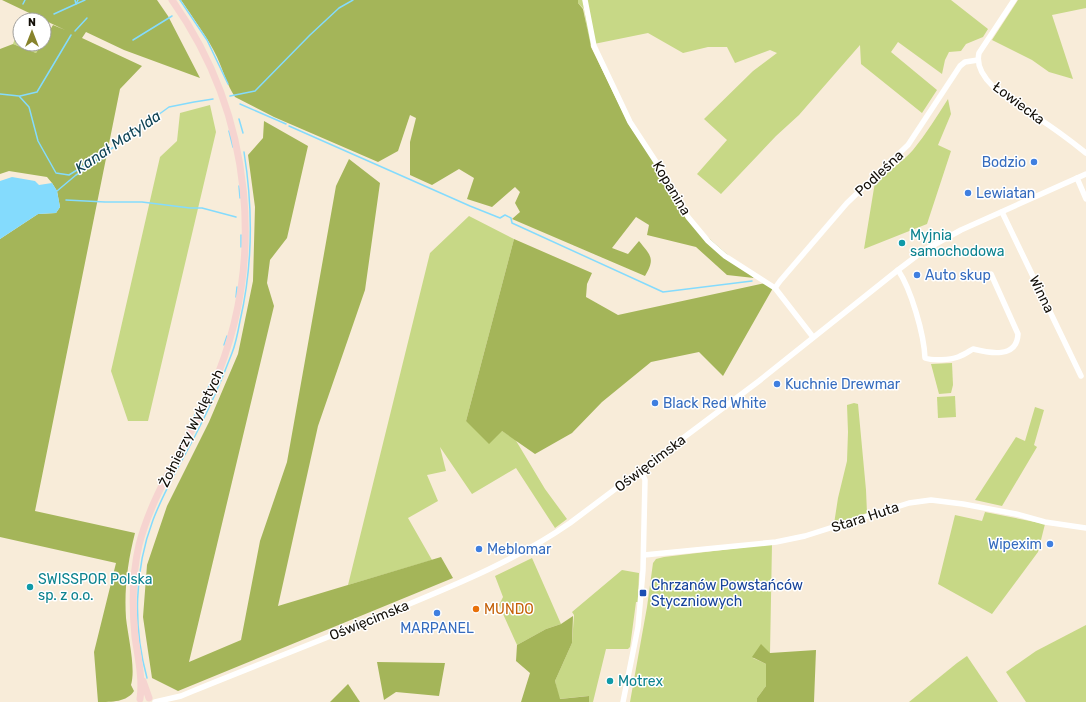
<svg xmlns="http://www.w3.org/2000/svg" width="1086" height="702" viewBox="0 0 1086 702" font-family="Rubik,sans-serif">
<rect width="100%" height="100%" fill="#f8ecd9"/>
<g fill="#c7d886">
<path d="M578,0h373l37,29 -5,8 -17,7 -5,7 -12,1 -4,8 -3,14 -44,-32 -7,10 46,38 -15,23 -61,-49 -1,-19 -61,70 -23,21 -55,58 -24,-20 30,-34 -23,-21 49,-48 24,-18 -7,-3 -35,13 -8,-16h-19l-25,6 -35,-20 -59,12 -5,-36 -6,-6z"/>
<path d="M1018,0h68v8l-34,7 21,64 -24,-7 -17,-12 -40,-20z"/>
<path d="M20,24v20h22l-6,9 -23,-9z"/>
<path d="M948,99l3,15 -13,31 13,6 -24,73 -63,25 11,-67c13,-10 27,-20 38,-32 13,-16 24,-34 35,-51z"/>
<path d="M210,105l6,27 -68,289h-20l-17,-50 49,-214 17,-16 3,-28z"/>
<path d="M469,216l45,23 -48,182 36,10 13,8 30,50 22,30 -12,9 -39,-60 -44,26 -32,-47 6,24 -19,4 11,26 -30,17 24,42 -84,25 82,-332z"/>
<path d="M952,363l1,22 -2,8 -12,1 -8,-30z"/>
<path d="M955,396l1,21 -18,1 -1,-21z"/>
<path d="M854,403l4,1 8,86 1,23 -33,11 4,-26 9,-37 1,-29 -1,-27z"/>
<path d="M1035,407l9,3 -10,35 3,2 -35,59 -27,-6 41,-63 9,4z"/>
<path d="M985,512l60,12 -7,28 -46,62 -54,-30 17,-69 27,6z"/>
<path d="M772,544l-2,109 -17,5 13,6v22l-9,12v4h-127l17,-95 6,-44 3,-4 8,-2z"/>
<path d="M532,558l29,66 -15,5 -29,16 -18,-40 4,-8 -8,-21z"/>
<path d="M622,570l17,3 -1,29h-2l-6,45 -2,2h-22l-13,53h-4l-1,-6 -29,3 -4,-18 17,-38 2,-28 -2,-3z"/>
<path d="M1086,625v77h-60l-20,-30 30,-21z"/>
<path d="M967,656l31,46h-89l48,-39z"/>
</g>
<g fill="#a4b559">
<path d="M2,0h155l11,16 32,62 -76,-28 -38,-18 -4,6 60,28 -22,23 -85,422 100,22c-7,27 -11,56 -9,85 2,19 10,50 5,67l3,6c-7,11 -22,11 -36,11l-4,-50 22,-89 -116,-26v-298l38,-25 18,-1 4,-6 -3,-16 -5,-8 -5,-6 -38,-6 -9,3v-125l13,-5 23,9 6,-9h2v-4l9,-15 12,5z"/>
<path d="M181,0h397v3l5,6 8,38 38,78 30,44 28,50 67,59 -27,-3 -31,-28 -49,-12 2,-10 -13,-8 -24,31 16,6 11,-13c11,14 17,17 6,35l-133,-57 8,-7 -5,-9 5,-11 -5,-5 -23,20 -25,-8 7,-21 -15,-9 -27,16 -22,-10v-33l6,-24 -6,-3 -12,36 -20,11 -104,-45 -39,-20c-8,-12 -12,-27 -18,-40 -9,-19 -24,-39 -36,-57z"/>
<path d="M264,121l44,25 -21,92 -17,22 -3,23 7,23 -85,356 52,-22 19,-99 27,-79 49,-276 13,-27 31,24 -15,107 -47,136 -40,180 163,-49 12,21 -275,113 -26,-13 -9,-61 4,-52 20,-59 42,-84 29,-68 15,-73 2,-74 -7,-52 15,-17z"/>
<path d="M514,239l78,34 -5,11 -1,13 32,18 147,-32 8,5 -50,88 -24,-24 -48,10 -49,40 -30,31 -37,21 -33,-23 -13,13 -23,-23z"/>
<path d="M573,616l-1,27 -17,38 5,18 29,-3v6h-68l9,-29 -14,-12 1,-16 29,-16 15,-5z"/>
<path d="M761,644l9,9 46,-3 -2,52h-57v-4l9,-12v-22l-14,-7z"/>
<path d="M377,662l68,1 -6,33 -43,-4 -12,8z"/>
<path d="M348,684l12,18h-30z"/>
</g>
<path fill="#84dbfd" d="M12,177l23,4 4,4 13,-2 5,8 3,16 -4,6 -18,1 -38,25v-58z"/>
<g fill="none" stroke-linecap="round" stroke-linejoin="round">
<g stroke="#84dbfd" stroke-width="1.5">
<path d="M75,0l1,4 9,-4"/>
<path d="M180,0l27,40 21,44"/>
<path d="M23,4l2,-4"/>
<path d="M54,14l22,-10 2,-4"/>
<path d="M75,31l12,-13"/>
<path d="M133,40l39,-24"/>
<path d="M0,94l19,2 10,11 9,34 18,32 13,2 45,-28 55,-40 25,-5 19,-3"/>
<path d="M20,96l17,-4 34,-57"/>
<path d="M230,96l25,-5 55,-56 29,-27 14,-8"/>
<path d="M240,104l46,20"/>
<path d="M239,119l4,14"/>
<path d="M289,126l181,80 30,12 5,-3 6,3 1,5 151,69 89,-11"/>
<path d="M229,131l4,16"/>
<path d="M239,186l1,12"/>
<path d="M57,191l19,-16 33,-21"/>
<path d="M66,200l39,2h37l48,6h12l34,9"/>
<path d="M241,247v-12"/>
<path d="M236,297l1,-10"/>
<path d="M224,345l3,-9"/>
<path d="M188,429l22,-45"/>
<path d="M147,678c-14,-51 -13,-108 6,-158 11,-29 27,-56 42,-84 14,-27 26,-54 37,-83 4,-10 6,-21 8,-32 13,-56 13,-113 4,-169"/>
</g>
<g stroke="#fff" stroke-width="5.5">
<path d="M585,0l9,46 36,76 32,49 26,46 20,24 17,15 50,32 38,49"/>
<path d="M1014,0l-35,53c-7,29 40,52 59,65 17,11 33,23 48,35"/>
<path d="M1077,178l9,21"/>
<path d="M1002,212l79,164"/>
<path d="M898,270c13,19 26,64 27,88 8,3 25,2 33,-1 6,-2 10,-5 15,-8 16,4 44,10 45,-15l-27,-60"/>
<path d="M775,288l5,-7 67,-78 61,-58 52,-79 5,-4 13,-2"/>
<path d="M644,555l132,-13 29,-6 104,-33 22,-3 32,4 53,10 29,8 41,6"/>
<path d="M155,702l26,-6 12,-5c69,-28 139,-55 209,-84 58,-24 116,-48 168,-84l189,-142 139,-111 25,-19 38,-21 125,-56"/>
<path d="M623,702l15,-75 2,-22 3,-35 2,-90 -4,-10"/>
</g>
<g stroke="#f6d4d0" stroke-width="7">
<path d="M143,681l6,17"/>
<path d="M140,699c3,-20 -2,-41 -5,-62 -3,-31 -3,-62 4,-92 14,-55 49,-102 72,-154 57,-129 42,-276 -39,-391"/>
</g>
</g>
<g fill="#3f7fe0" stroke="#fff" stroke-width="1.5">
<circle cx="1034" cy="162" r="4"/>
<circle cx="968" cy="193" r="4"/>
<circle cx="917" cy="275" r="4"/>
<circle cx="777" cy="384" r="4"/>
<circle cx="655" cy="403" r="4"/>
<circle cx="1050" cy="544" r="4"/>
<circle cx="479" cy="549" r="4"/>
<circle cx="437" cy="613" r="4"/>
</g>
<g fill="#0f9aa8" stroke="#fff" stroke-width="1.5">
<circle cx="902" cy="243" r="4"/>
<circle cx="30" cy="587" r="4"/>
<circle cx="610" cy="681" r="4"/>
</g>
<rect fill="#1a4fb4" stroke="#fff" stroke-width="1.5" x="639" y="589" width="8" height="8" rx="2"/>
<circle fill="#e8710a" stroke="#fff" stroke-width="1.5" cx="476" cy="609" r="4"/>
<g text-anchor="middle" stroke-width="3" stroke-linejoin="round" paint-order="stroke">
<g font-size="14" fill="#120e07" stroke="#fff">
<text transform="translate(1019 103) rotate(37)" y="5">Łowiecka</text>
<text transform="translate(879 173) rotate(-43)" y="5">Podleśna</text>
<text transform="translate(672 188) rotate(59)" y="5">Kopanina</text>
<text transform="translate(1042 294) rotate(64)" y="5">Winna</text>
<text transform="translate(191 428) rotate(-64)" y="5">Żołnierzy Wyklętych</text>
<text transform="translate(650 463) rotate(-37)" y="5">Oświęcimska</text>
<text transform="translate(865 517) rotate(-18)" y="5">Stara Huta</text>
<text transform="translate(369 620) rotate(-22)" y="5">Oświęcimska</text>
</g>
<g font-size="14" fill="#366cbe" stroke="#fff" text-anchor="start">
<text x="1026" y="167" text-anchor="end">Bodzio</text>
<text x="976" y="198">Lewiatan</text>
<text x="925" y="280">Auto skup</text>
<text x="785" y="389">Kuchnie Drewmar</text>
<text x="663" y="408">Black Red White</text>
<text x="1042" y="549" text-anchor="end">Wipexim</text>
<text x="487" y="554">Meblomar</text>
<text x="437" y="633" text-anchor="middle">MARPANEL</text>
</g>
<g font-size="14" fill="#0d838f" stroke="#fff" text-anchor="start">
<text x="910" y="240">Myjnia<tspan x="910" dy="16">samochodowa</tspan></text>
<text x="38" y="584">SWISSPOR Polska<tspan x="38" dy="16">sp. z o.o.</tspan></text>
<text x="618" y="686">Motrex</text>
</g>
<g font-size="14" fill="#164399" stroke="#fff" text-anchor="start">
<text x="651" y="590">Chrzanów Powstańców<tspan x="651" dy="16">Styczniowych</tspan></text>
</g>
<g font-size="14" fill="#c56008" stroke="#fff" text-anchor="start">
<text x="484" y="614">MUNDO</text>
</g>
<g font-size="15" font-style="italic" fill="#0e4253" stroke="#fff">
<text transform="translate(118 142) rotate(-34)" y="5">Kanał Matylda</text>
</g>
</g>
<g transform="translate(32 32)"><circle r="19" fill="#ffffff" stroke="#a09f9c"/>
<path d="M0-3L7 15L0 10L-7 15Z" fill="#87832c"/>
<text y="-6" font-size="11" font-weight="bold" text-anchor="middle" fill="#120e07">N</text>
</g>
</svg>
